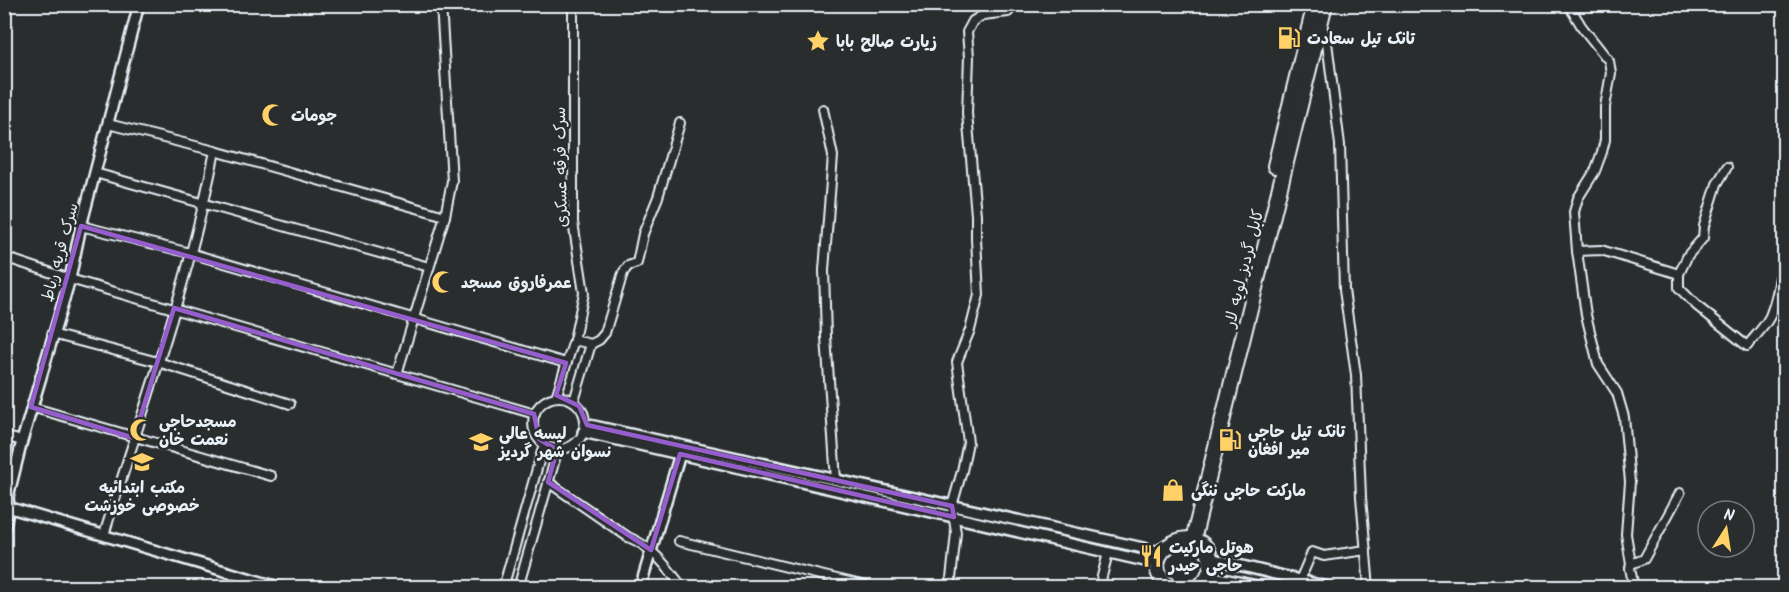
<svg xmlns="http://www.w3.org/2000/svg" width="1789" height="592" viewBox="0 0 1789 592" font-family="Kalam,'Playpen Sans Arabic',sans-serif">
<rect width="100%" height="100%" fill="#2a2d2e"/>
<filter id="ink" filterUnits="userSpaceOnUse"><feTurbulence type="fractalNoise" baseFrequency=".0167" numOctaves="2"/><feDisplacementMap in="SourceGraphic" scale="12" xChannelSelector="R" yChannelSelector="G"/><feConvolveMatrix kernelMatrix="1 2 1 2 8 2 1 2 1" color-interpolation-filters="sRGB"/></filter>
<g filter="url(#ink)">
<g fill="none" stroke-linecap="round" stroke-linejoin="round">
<g stroke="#e8f1f8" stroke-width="12">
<g id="minor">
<path d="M1568,4l14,23 27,34 2,12 -6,34v33l-3,12 -7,19 -17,27 -4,14 3,39 9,64 12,49 19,29 7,24 6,65 -4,52 5,30"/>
<path d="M1322,26l5,16 13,103 4,145 12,85 5,122 8,91"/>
<path d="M823,109l10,47 -9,114 2,67 10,143"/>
<path d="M108,124l107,27 230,65"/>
<path d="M1727,167l-10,17 -13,42 -1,12 -15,17 -9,19v14l18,18 50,40c7,-9 18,-19 23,-30 9,-21 10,-43 14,-65"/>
<path d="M95,173l334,94"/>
<path d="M81,226l109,27 376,110"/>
<path d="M1577,251l24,-1 78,24"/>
<path d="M4,257l66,22 465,135"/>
<path d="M52,334l106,28 132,42"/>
<path d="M591,344l8,-4 6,-7 18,-60 5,-7 9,-3 6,-29 15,-37 22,-74"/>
<path d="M397,374l48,-158 7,-35 -11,-177"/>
<path d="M556,397l18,-57 10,-47 -11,-71v-218"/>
<circle cx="559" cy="423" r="26"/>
<path d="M574,401l17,-57 -17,-4"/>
<path d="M31,407l240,69"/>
<path d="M4,436l18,5"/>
<path d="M548,482l80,55c25,10 39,30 55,51"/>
<path d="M104,535c39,-127 85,-253 111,-384"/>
<path d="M679,541l195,47"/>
<path d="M1300,580l12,-28 12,4 42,-6"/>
<path d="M503,588l41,-144"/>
<path d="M518,588l40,-139"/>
<path d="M950,588l6,-55 -4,-27 10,-35 6,-29 -11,-80 13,-32 9,-35 -3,-56v-24l-9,-102 2,-56 -2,-25 6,-11 10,-6 25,-3 7,-8"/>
<path d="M1099,588l9,-35"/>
<path d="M1634,588l-4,-20 1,-4 13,-5 36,-66"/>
</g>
</g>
<g stroke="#e8f1f8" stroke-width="14">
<g id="tertiary">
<path d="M585,424l576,128"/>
<path d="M583,432l575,132"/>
<path d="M4,506l278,82"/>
<path d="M4,530l5,-23 -1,-10 14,-56 48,-162 11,-53 58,-222"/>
<path d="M1210,558l122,30"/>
<path d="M1209,576l58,12"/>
<path d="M640,588l40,-134"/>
</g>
</g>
<g stroke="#e8f1f8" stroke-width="18">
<g id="trunk">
<path d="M1275,166l40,-162"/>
<path d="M1193,540l132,-536"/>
<path d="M1171,588c-46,-36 37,-75 40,-24 0,10 -5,17 -13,24"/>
</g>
</g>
<use href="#minor" stroke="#2a2d2e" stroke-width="8"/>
<use href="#tertiary" stroke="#2a2d2e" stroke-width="9"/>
<use href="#trunk" stroke="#2a2d2e" stroke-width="14"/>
</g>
</g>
<path fill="none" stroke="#965dcd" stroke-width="4.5" stroke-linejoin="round" d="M81,226l485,137 -10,32 23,11 8,19 365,81 2,11 -274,-63 -29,96 -103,-68 9,-32 -18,-11 -5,-25 -360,-106 -40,130 -103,-31z"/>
<defs>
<g id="fuel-bare" transform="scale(1.8)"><path d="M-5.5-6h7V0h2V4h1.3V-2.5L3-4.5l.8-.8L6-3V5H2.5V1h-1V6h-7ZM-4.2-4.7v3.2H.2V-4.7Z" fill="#ffd166" stroke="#2a2d2e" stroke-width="2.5" paint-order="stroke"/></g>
<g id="sight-bare" transform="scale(1.8)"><path d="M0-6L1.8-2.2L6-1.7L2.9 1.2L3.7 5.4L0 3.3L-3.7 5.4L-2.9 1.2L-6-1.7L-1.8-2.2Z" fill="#ffd166" stroke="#2a2d2e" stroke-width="2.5" paint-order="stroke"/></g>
<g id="mosque-bare" transform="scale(1.8)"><path d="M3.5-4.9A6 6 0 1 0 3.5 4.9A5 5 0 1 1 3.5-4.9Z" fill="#ffd166" stroke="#2a2d2e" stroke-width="2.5" paint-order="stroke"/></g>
<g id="school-bare" transform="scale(1.8)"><path d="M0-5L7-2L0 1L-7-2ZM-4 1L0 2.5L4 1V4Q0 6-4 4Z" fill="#ffd166" stroke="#2a2d2e" stroke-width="2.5" paint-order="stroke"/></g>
<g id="shop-bare" transform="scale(1.8)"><path d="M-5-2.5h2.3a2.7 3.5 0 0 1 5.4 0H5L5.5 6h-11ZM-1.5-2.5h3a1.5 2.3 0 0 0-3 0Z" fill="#ffd166" stroke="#2a2d2e" stroke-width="2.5" paint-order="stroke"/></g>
<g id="restaurant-bare" transform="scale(1.8)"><path d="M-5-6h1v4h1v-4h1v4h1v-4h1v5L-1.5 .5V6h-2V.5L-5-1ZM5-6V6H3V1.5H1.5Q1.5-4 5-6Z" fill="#ffd166" stroke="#2a2d2e" stroke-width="2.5" paint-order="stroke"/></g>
</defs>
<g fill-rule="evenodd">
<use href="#fuel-bare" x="1289" y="38"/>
<use href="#sight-bare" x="818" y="41"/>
<use href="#mosque-bare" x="273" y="115"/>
<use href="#mosque-bare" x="443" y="282"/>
<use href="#mosque-bare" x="141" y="430"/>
<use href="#fuel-bare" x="1230" y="440"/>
<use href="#school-bare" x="481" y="442"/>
<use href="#school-bare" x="142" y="462"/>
<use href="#shop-bare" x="1173" y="490"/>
<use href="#restaurant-bare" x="1151" y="556"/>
</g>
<g text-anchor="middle" stroke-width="5" stroke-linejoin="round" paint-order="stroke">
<g font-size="16" font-weight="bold" fill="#e8f1f8" stroke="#2a2d2e" text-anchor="start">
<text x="1307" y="44">تانک تیل سعادت</text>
<text x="836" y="47">زیارت صالح بابا</text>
<text x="291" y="121">جومات</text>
<text x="461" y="288">عمرفاروق مسجد</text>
<text x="159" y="427">مسجدحاجی<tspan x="159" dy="18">نعمت خان</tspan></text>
<text x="1248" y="437">تانک تیل حاجی<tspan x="1248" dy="18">میر افغان</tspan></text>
<text x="499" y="439">لیسه عالی<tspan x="499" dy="18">نسوان شهر گردیز</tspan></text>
<text x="142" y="493" text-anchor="middle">مکتب ابتدائیه<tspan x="142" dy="18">خصوصی خوزشت</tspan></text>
<text x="1191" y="496">مارکت حاجی ننگی</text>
<text x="1169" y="553">هوتل مارکیت<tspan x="1169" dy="18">حاجی حیدر</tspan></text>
</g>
<g font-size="16" fill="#e8f1f8" stroke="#2a2d2e">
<text transform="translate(560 167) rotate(-91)" y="6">سرک فرقه عسکری</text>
<text transform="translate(59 252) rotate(-75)" y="6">سرک قریه رباط</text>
<text transform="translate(1243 268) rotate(-76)" y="6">کابل گردیز لویه لار</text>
</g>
</g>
<rect width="1789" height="592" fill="none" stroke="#2a2d2e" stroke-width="24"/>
<rect x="12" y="12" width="1765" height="568" fill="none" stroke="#e8f1f8" stroke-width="2" filter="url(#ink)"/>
<g transform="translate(1726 529) rotate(12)"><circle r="28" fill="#2a2d2e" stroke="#767b7f" stroke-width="1.5"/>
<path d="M0-4.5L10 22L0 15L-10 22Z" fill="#ffd166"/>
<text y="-9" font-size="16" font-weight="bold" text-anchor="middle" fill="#e8f1f8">N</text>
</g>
</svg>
